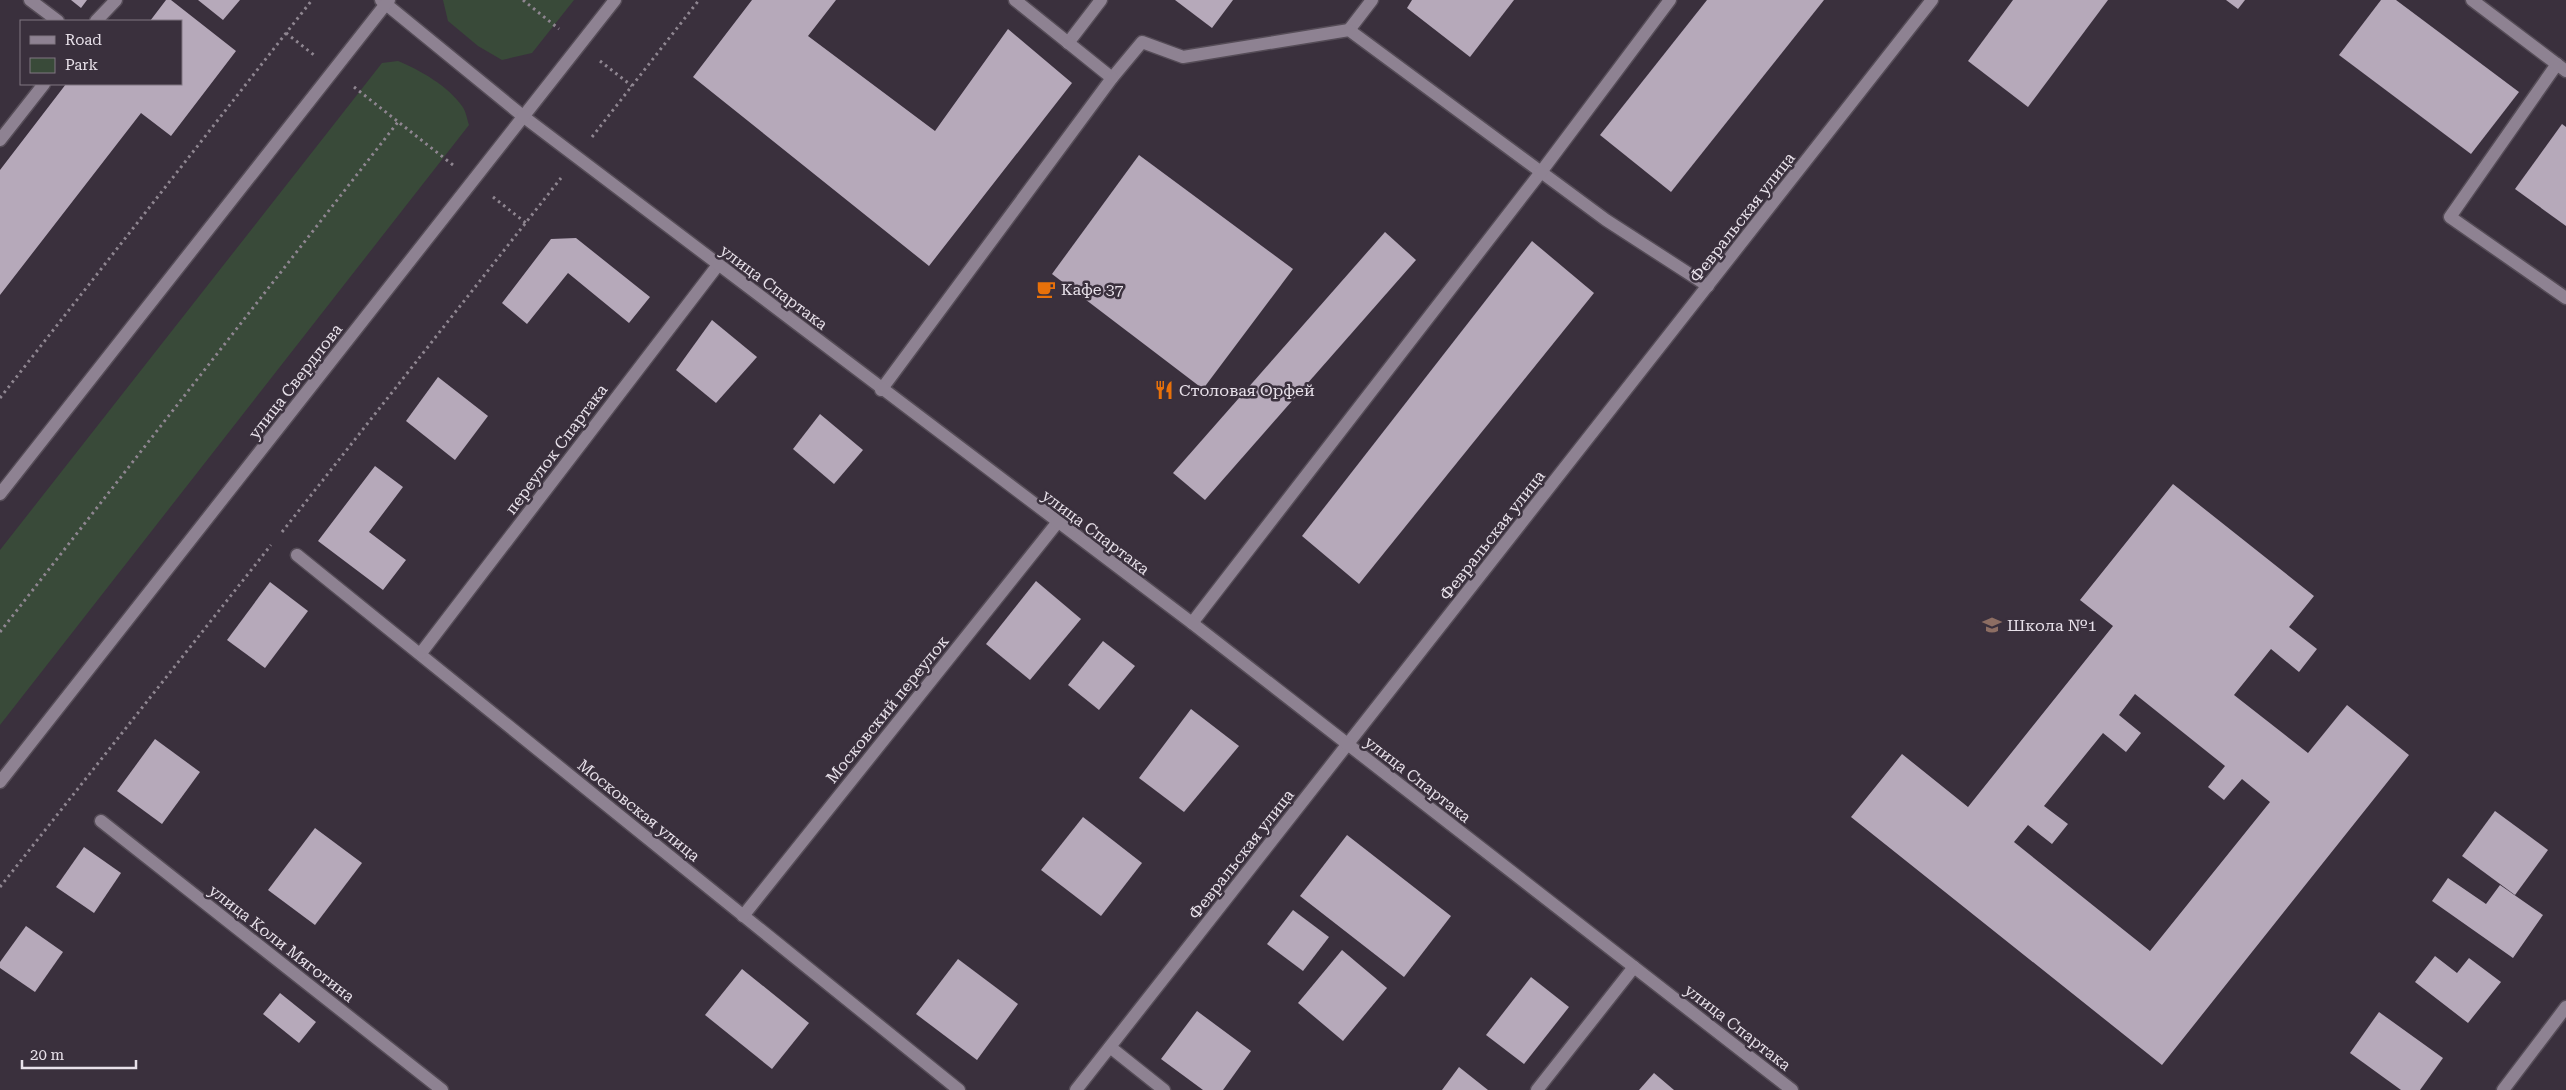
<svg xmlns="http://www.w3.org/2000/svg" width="2566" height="1090" viewBox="0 0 2566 1090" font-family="'Roboto Serif',serif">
<rect width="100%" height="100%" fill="#3a303d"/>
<g fill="#394a39">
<path d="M443,0h131l-42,53 -30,7 -24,-14 -30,-25z"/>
<path d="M398,61c22,9 50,25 64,45 4,5 5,13 7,19l-469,600v-175l382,-487z"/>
</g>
<g fill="#b6a9ba" fill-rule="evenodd">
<path d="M71,0h16l-6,8z"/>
<path d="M166,0h5l65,51 -65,85 -30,-23 -141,182v-125l66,-86h115v-63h-31z"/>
<path d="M198,0h42l-17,20z"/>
<path d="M752,0h84l-28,36 127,95 73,-102 64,54 -143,183 -236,-189z"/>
<path d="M1175,0h58l-21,28z"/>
<path d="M1412,0h102l-44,57 -63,-49z"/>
<path d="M1707,0h117l-153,192 -71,-57z"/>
<path d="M2013,0h95l-80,107 -60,-46z"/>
<path d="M2226,0h19l-7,9z"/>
<path d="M2381,0h15l123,92 -48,62 -132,-99z"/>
<path d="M2562,124l4,3v99l-51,-37z"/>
<path d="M1139,155l154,114 -90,120 -151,-115z"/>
<path d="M1385,232l31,28 -211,240 -32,-27z"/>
<path d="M576,238l74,59 -21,26 -61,-50 -41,51 -25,-21 49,-64z"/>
<path d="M1532,241l62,52 -235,291 -57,-48z"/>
<path d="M712,320l45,37 -41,46 -40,-33z"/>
<path d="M438,377l50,39 -33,44 -49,-39z"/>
<path d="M820,414l43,36 -29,34 -41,-35z"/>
<path d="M375,466l28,21 -34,45 37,28 -23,30 -65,-49z"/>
<path d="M2173,484l141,112 -25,31 28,22 -18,23 -28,-23 -37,46 74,58 39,-48 62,50 -247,310 -311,-248 51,-63 66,53 145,-181 -33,-26zM2135,694l90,72 -17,21 16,13 18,-21 28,23 -120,149 -136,-109 14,-17 24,19 16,-20 -24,-18 59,-73 23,19 15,-19 -22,-18z"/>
<path d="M1036,581l45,38 -51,61 -44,-36z"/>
<path d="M270,582l38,29 -43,57 -38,-28z"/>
<path d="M1103,641l32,25 -36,44 -31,-25z"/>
<path d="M1191,709l48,37 -55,66 -45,-34z"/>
<path d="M155,739l45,33 -38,52 -45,-33z"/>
<path d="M2495,811l53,39 -33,45 -53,-39z"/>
<path d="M1083,817l59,46 -41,53 -60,-46z"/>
<path d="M315,828l47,35 -47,62 -47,-35z"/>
<path d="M1347,835l104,81 -47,61 -104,-81z"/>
<path d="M84,847l37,26 -27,40 -38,-26z"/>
<path d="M2448,878l38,26 14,-19 43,30 -30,43 -81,-57z"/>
<path d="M1293,910l36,27 -26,34 -36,-27z"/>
<path d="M26,926l37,26 -28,40 -35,-24v-6z"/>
<path d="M1342,950l45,38 -44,53 -45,-38z"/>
<path d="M2435,956l22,17 12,-15 32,24 -33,41 -53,-41z"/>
<path d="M958,959l60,45 -41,56 -61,-46z"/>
<path d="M742,969l67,54 -37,46 -67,-54z"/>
<path d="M1531,977l38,30 -45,57 -38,-29z"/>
<path d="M280,993l36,29 -17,21 -36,-29z"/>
<path d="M1197,1011l54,40 -28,39h-20l-42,-31z"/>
<path d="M2379,1012l64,46 -23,32h-19l-51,-37z"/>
<path d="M1459,1067l29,23h-46z"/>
<path d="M1654,1073l20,17h-35z"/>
</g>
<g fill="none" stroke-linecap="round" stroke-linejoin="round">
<g stroke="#554c57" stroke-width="15">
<g id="lane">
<path d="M1349,30l23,-30"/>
<path d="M1068,43l33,-43"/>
<path d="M2557,64l-107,153 116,81"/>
<path d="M1112,78l30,-36 41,15 166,-27 257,190 102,66"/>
<path d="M881,390l231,-312 -97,-78"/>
<path d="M1192,623l349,-451 129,-172"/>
</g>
</g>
<g stroke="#554c57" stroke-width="15">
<g id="street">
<path d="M30,0l28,21"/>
<path d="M2472,0l94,71"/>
<path d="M96,21l20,-21"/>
<path d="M0,140l44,-56"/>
<path d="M297,555l662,535"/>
<path d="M421,653l297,-388"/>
<path d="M101,821l341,269"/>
<path d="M743,916l314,-393"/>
<path d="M1110,1047l54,43"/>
<path d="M1076,1090l856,-1090"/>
<path d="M1537,1090l97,-123"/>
<path d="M2503,1090l63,-83"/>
</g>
</g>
<g stroke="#554c57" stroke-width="15">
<g id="secondary">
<path d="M381,0l143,117 668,506 600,467"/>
<path d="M0,494l389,-494"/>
<path d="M0,782l615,-782"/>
</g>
</g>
<g stroke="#8f8691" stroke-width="3" stroke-dasharray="2.5 4" stroke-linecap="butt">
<path d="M523,0l36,29"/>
<path d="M286,33l28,22"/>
<path d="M600,61l32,25"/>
<path d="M354,87l99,78"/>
<path d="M592,137l107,-137"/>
<path d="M493,197l33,26"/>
<path d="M0,398l312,-398"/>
<path d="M282,532l279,-354"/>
<path d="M0,632l398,-510"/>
<path d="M0,887l271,-342"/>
</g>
<use href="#lane" stroke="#8e8292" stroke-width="12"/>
<use href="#street" stroke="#8e8292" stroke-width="12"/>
<use href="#secondary" stroke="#8e8292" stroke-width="12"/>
</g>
<defs>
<g id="cafe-bare" transform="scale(1.5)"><path d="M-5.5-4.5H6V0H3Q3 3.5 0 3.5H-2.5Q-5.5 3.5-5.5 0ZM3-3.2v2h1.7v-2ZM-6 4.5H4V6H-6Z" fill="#e8710a" stroke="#3a303d" stroke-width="2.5" paint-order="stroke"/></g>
<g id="restaurant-bare" transform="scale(1.5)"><path d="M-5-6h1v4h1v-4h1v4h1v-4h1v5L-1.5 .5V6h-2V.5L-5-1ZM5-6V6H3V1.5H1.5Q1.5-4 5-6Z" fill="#e8710a" stroke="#3a303d" stroke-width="2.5" paint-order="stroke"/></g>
<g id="school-bare" transform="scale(1.5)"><path d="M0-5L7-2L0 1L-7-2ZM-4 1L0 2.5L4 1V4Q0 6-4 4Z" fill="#8d6e63" stroke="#3a303d" stroke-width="2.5" paint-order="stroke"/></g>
</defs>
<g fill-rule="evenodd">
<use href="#cafe-bare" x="1046" y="289"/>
<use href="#restaurant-bare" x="1164" y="390"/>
<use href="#school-bare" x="1992" y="625"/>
</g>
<g text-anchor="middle" stroke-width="5" stroke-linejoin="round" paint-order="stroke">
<g font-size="16" fill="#e8e1ea" stroke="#3a303d">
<text transform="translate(1742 217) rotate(-52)" y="6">Февральская улица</text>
<text transform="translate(774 287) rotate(37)" y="6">улица Спартака</text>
<text transform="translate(295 381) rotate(-52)" y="6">улица Свердлова</text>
<text transform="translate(556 449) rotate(-53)" y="6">переулок Спартака</text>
<text transform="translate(1096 532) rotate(37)" y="6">улица Спартака</text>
<text transform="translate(1492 535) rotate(-52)" y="6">Февральская улица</text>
<text transform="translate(887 709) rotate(-51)" y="6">Московский переулок</text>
<text transform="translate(1418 779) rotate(38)" y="6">улица Спартака</text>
<text transform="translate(639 810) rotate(39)" y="6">Московская улица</text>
<text transform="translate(1241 854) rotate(-52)" y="6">Февральская улица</text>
<text transform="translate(282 943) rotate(38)" y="6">улица Коли Мяготина</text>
<text transform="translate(1738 1027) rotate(38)" y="6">улица Спартака</text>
</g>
<g font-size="16" fill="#e8e1ea" stroke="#3a303d" text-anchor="start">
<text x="1061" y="295">Кафе 37</text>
<text x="1179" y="396">Столовая Орфей</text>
<text x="2007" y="631">Школа №1</text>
</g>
</g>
<rect x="20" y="20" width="162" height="65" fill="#3a303d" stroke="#807782"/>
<rect x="30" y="36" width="25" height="8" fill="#8e8292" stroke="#807782"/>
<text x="65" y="45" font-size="15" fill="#e8e1ea">Road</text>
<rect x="30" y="58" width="25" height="15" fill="#394a39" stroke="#807782"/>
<text x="65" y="70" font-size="15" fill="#e8e1ea">Park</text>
<path d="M22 1060v8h114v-8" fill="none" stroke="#e8e1ea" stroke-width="2.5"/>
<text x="30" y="1060" font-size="15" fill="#e8e1ea" stroke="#3a303d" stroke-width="4" paint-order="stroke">20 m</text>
</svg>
